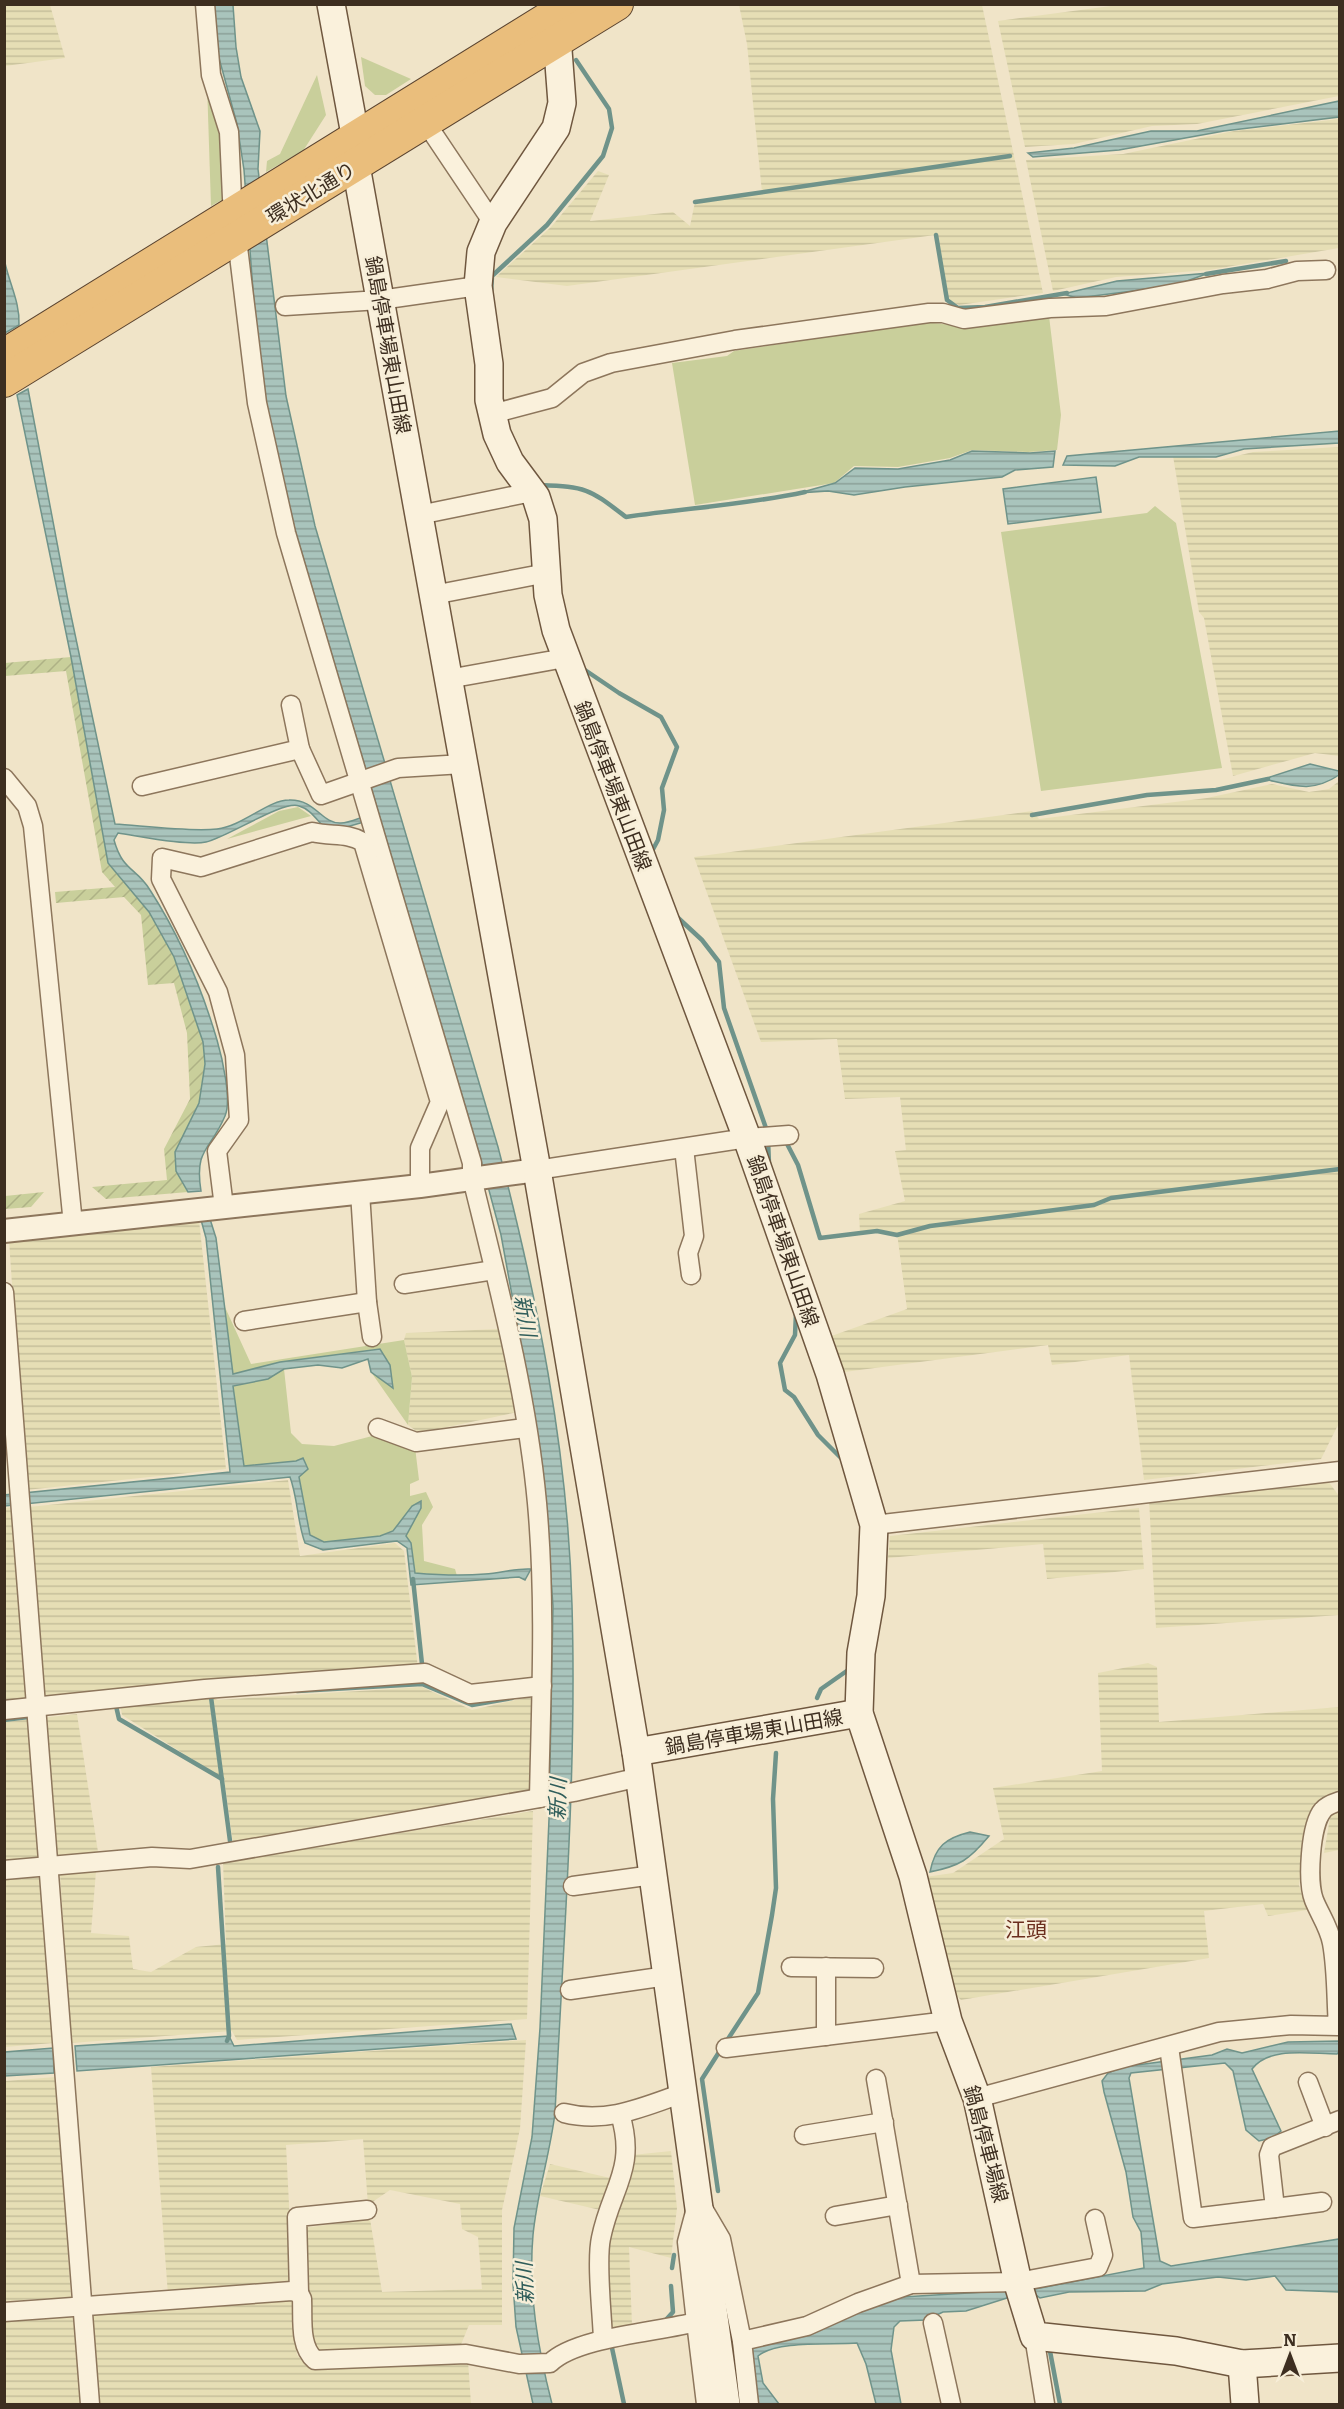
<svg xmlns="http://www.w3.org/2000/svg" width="1344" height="2409" viewBox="0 0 1344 2409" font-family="Literata,'Noto Sans JP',serif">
<defs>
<pattern id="farmland-rules" width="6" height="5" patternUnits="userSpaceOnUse" patternTransform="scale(1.5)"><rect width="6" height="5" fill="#e6deb5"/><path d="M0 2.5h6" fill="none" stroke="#c6bf9b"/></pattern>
<pattern id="garden-furrows" width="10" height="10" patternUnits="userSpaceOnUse" patternTransform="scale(1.5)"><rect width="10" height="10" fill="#c9cf9b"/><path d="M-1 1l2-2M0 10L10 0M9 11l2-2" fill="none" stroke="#aeb285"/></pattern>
<pattern id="water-rules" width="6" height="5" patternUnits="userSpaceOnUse" patternTransform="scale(1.5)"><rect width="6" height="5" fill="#a9c4bc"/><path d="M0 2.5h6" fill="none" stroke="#8ba098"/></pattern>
</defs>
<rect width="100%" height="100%" fill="#f0e4c8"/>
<g fill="url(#farmland-rules)">
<path d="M1126,4l213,1v91l-142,28 -45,2 -78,18 -49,3 -27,-126z"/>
<path d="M4,5h46l15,53 -60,8z"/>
<path d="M739,5h243l61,288 -84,12 -12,-5 -12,-65 -368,51 -71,-9 55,-50 47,-56 11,4 -19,46 83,-9 17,14 5,-24 67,-10 -15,-148z"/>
<path d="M1339,119v129l-130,22 -93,7 -63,14 -27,-131 97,-6 111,-23z"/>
<path d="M1339,447v309l-24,-3 -82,23 -29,-158 -5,-6 -26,-156 47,4 33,-8z"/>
<path d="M1339,781l1,640 -19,38 -177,21 -15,-125 -77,10 -4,-20 -211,28 -11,-35 81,-29 -10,-76 -20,-4 -17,3 -1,-18 46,-13 -10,-50 11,-1 -6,-53 -55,2 -8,-60 -76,3 -67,-185 338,-46 7,8 168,-21 65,-14 37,8 20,-3z"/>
<path d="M199,1220l27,249 -200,21 -17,-250z"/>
<path d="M498,1329l8,4 12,79 -99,21 -11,-8 4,-48 -8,-37 2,-7z"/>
<path d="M288,1480l12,76 95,-13 9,8 14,117 -374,30 -15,-191z"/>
<path d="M1328,1481l11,15v119l-183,13 -7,-128z"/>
<path d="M15,1507l13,195 -24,3v-197z"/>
<path d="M1139,1508l5,61 -97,10 -4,-35 -155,14 2,-22z"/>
<path d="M1148,1663l9,4 2,55 180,-15v86l-30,20 -10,72 8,25 -39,6 -5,-12 -59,7 5,47 -248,42 -10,-10 -26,-113 28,-4 51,-34 -11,-51 109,-17 -4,-98z"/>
<path d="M422,1687l50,23 65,-15 -7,95 -297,54 -9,-65 -102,-64 -2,-11 84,-9 14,5z"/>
<path d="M77,1714l21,138 -93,11v-141z"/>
<path d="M1339,1809v41l-15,3 7,-41z"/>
<path d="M533,1811l-6,208 -290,21 -5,-9 -161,12 -11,-169 36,-3 -5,62 38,3 4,33 18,3 45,-25 30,-3 -3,-82z"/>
<path d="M41,1875l12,168 -48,4v-170z"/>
<path d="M526,2040l-6,89 -18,81v115h-33l-9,22 -146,3 -10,-122 66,-9 12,73 100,-3 -4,-52 -16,-8 -2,-25 -70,-14 -22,15 -5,-66 -77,6 7,139 -125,11 -17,-228z"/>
<path d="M56,2077l15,220 -66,4v-220z"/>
<path d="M671,2151l6,57 -6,50 -42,-11 3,78 -25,7 -4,-92 10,-27 -73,-17 10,-32 73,17 9,-26z"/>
<path d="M292,2300l5,55 13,14 158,-8 3,43h-372l-6,-90z"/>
<path d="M74,2315l8,89h-77v-84z"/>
</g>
<g fill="#c9cf9b">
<path d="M361,57l50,22 -25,16h-11l-10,-9z"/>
<path d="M317,75l9,40 -23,36 -37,21 1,-11 13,-7z"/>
<path d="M207,84l19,57 3,55 -18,10z"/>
<path d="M1049,316l12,99 -4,35 -29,2 -56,-2 -22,8 -52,9 -44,-1 -20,17 -139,22 -23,-142 55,-7 7,-5 190,-29 37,4z"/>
<path d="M1155,506l21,17 46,245 -181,23 -40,-259 146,-19z"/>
<path d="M298,807l13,9 -84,23 52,-28z"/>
<path d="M224,1305l27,59 153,-24 8,37 -4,48 -37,-53 22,15 -14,-38 -99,13 -47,12z"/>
<path d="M284,1369l7,64 11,11 32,2 42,-11 39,12 4,33 -9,4v12l16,-4 7,15 -11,18 2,36 31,8 2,7 -42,-3 -4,-30 -5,-7 15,-28 -9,-2 -19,25 -13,5 -55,6 -15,-7 -11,-58 4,-19 -7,3 -52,5 -11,-80 34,-7z"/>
</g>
<g fill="url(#garden-furrows)">
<path d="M71,657l37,206 41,49 25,45 29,85 2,22 -6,39 -24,49 1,19 12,21 -82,7 -14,-12 75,-7 -3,-31 26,-50 -3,-66 -13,-50 -26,2 -7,-70 -17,-18 -68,6 -1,-11 60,-5 -13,-15 -36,-201 -61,5v-13z"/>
<path d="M44,1192l-13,15 -26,2v-13z"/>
</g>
<g fill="url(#water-rules)" stroke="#6f938a" stroke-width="1.5">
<path d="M214,5h19l3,42 5,30 19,54 -2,38 28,227 29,130 183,621c39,149 70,303 74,458 5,169 -9,339 -17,508 -5,41 -18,80 -22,122 -5,57 5,114 19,169h-19l-17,-77 -3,-43 1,-56 18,-91 8,-109 9,-209 4,-213 -7,-97 -18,-126 -27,-148 -22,-82 -184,-623 -31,-133 -9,-80 -11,-147 -7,-46 -21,-77z"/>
<path d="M1339,101v16l-115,14 -105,19 -86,7 -5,-4 46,-5 77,-17h46z"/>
<path d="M5,263c5,22 15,40 14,62l-14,8z"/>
<path d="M1209,273l-36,13 -96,12 -14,-4 54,-13z"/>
<path d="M28,389l40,212 47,223c29,2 75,8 102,5 26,-3 51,-29 72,-29 27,-1 32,24 52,23 7,0 16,-4 22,-6l1,5 -21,6 -19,-1c-8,-8 -14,-18 -25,-21 -16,-6 -71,31 -93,36 -19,4 -67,-6 -88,-9l-4,7c9,32 22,27 36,50 29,45 52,99 67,150 5,17 15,60 8,76 -14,34 -31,32 -24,75l-13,1 -12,-21 -1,-19 24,-49 6,-39 -2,-22 -29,-85 -25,-45 -41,-49 -37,-206 -54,-262z"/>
<path d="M1339,431v12l-95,6 -28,8h-77l-24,9 -52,-1 4,-9z"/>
<path d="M972,451l58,2 25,-2 -2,16 -38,3 -13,7 -97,10 -51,8 -26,-4 -29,2 36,-10 20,-15 43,1 52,-9z"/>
<path d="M1096,477l5,35 -93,12 -5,-35z"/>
<path d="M1310,764l29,7v4c-27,18 -44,11 -75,4z"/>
<path d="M210,1219l6,19 17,136 47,-12 100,-13 10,16 3,23 -22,-16 -3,-13 -26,9 -24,-3 -34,4 -16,10 -35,7 11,80 52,-5 7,-3 5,11 -9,8 11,58 14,7 56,-6 13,-5 19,-25 9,-5v7l-15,28 5,7 4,30c24,2 46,3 70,1 16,-1 31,-6 46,-5l-6,11 -6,-3 -108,8 -4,-37 -10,-7 -74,9 -18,-7c-8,-22 -7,-44 -15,-66l-285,29 -1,-11 226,-23 -24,-234 -5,-18z"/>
<path d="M970,1832l19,4c-20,24 -29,30 -59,36 5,-26 16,-34 40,-40z"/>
<path d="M511,2024l5,15 -439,32 -2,-25 154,-10 5,10z"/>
<path d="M1339,2041v11l-2,2c-27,0 -68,-8 -85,15l29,62 -9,7 -13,3 -13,-11 -13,-59 -8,-8 -94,10 -2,5 31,183 11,5 168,-27v53l-53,-2 -11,-14 -29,4 -28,-3 -56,7 -17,7 -76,1 -29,6 -4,-3 -29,3 -41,13 -23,1 -17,8 -26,1 -6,6 -3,23 10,54h-25l-10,-40 -9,-21c-25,2 -81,-3 -99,13l5,27 16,21h-21l-6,-56 61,-16 42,-19 47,-16 133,-8 109,-21 -3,-36 -8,-15 -7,-45 -22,-80 -2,-11 6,-8 14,-6 90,-12 15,-6 15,4 46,-11z"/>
<path d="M53,2048l1,25 -49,3v-24z"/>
</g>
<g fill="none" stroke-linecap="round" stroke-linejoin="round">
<g stroke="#6f938a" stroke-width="4.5">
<path d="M695,202l315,-46"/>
<path d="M936,235l11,65 11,8 27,-1 82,-14"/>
<path d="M1206,274l80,-13"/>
<path d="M491,293l1,-17 55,-51 56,-69 9,-28 -3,-19 -33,-49"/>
<path d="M540,485c48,2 49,4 86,32 60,-9 119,-12 179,-25"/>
<path d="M582,668l37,25 42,24 16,30 -15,41 2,22 -6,30 -7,13"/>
<path d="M1032,815l115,-20 69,-5 52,-11"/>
<path d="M675,915l27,25 17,22 5,46 43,123"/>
<path d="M768,1139l1,25"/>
<path d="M785,1140l13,25 22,73 57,-7 20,4 33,-9 164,-21 17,-7 229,-29"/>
<path d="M796,1313l-1,22 -15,28 5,27 9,7 24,38 26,26"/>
<path d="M413,1579l9,85"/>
<path d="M297,1691l125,-7 50,21 40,-7"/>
<path d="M214,1696l-3,1 19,144"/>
<path d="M817,1698l4,-9 30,-21"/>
<path d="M113,1706h3l3,13 103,60"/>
<path d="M4,1720l24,-3"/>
<path d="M218,1867l11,169 -2,5"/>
<path d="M726,2042l32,-49 14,-78 4,-27 -3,-89 3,-46"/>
<path d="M718,2191l-16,-112 19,-30"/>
<path d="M672,2268l2,-13"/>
<path d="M664,2322l9,-10 -2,-26"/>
<path d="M1049,2346l11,58"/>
<path d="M612,2348l12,56"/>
</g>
<g stroke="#8d765c" stroke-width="21">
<g id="minor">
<path d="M205,4l6,71 18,57 3,66 25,205 29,130 186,630v15c26,106 55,216 65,325 9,99 4,197 2,295"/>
<path d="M426,123l67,100"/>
<path d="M285,306l95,-6 98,-14"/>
<path d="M492,414l60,-16 31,-25 28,-10 124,-23 194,-27h14l21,6 86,-11 56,-2 117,-22 44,-5 30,-8 29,-1"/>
<path d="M419,515l113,-23"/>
<path d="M433,595l114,-22"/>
<path d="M448,679l117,-21"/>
<path d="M300,749l21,46 77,-27 65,-4"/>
<path d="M4,778l23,28 6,20 40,398"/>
<path d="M142,786l158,-37 -9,-44"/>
<path d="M684,1148l10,88 -6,17 3,22"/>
<path d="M537,1170l210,-32 42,-3"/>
<path d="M360,1192l7,110 5,35"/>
<path d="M224,1207l-7,-56 22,-31 -4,-65 -17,-63 -57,-113 1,-21 39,9 111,-35c20,5 34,0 51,10l77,260 -20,46v38"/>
<path d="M404,1284l90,-14"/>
<path d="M4,1292l86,1112"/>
<path d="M244,1321l123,-19"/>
<path d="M378,1428l38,14 109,-14"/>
<path d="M874,1525l466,-54"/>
<path d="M4,1710l201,-21 220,-16 45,21 72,-8"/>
<path d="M4,1870l148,-13 38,2 384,-67 66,-15"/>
<path d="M573,1886l80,-11"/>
<path d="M791,1967l83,1"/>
<path d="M826,1967v69"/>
<path d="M570,1990l97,-14"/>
<path d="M1169,2047l24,171 82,-10 -6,-53 3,-8 68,-27"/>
<path d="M726,2048l222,-27"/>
<path d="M876,2079l35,205"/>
<path d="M1308,2082l17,45"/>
<path d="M977,2098l242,-66 72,-7 47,1c-2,-27 -1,-56 -6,-83 -3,-16 -12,-28 -18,-43 -7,-18 -4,-75 9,-90 4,-5 11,-7 17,-9"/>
<path d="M564,2113c43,11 79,-6 119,-20"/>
<path d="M804,2135l80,-13"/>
<path d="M1275,2208l47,-6"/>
<path d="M704,2210l17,29 21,102 65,-15 51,-23 53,-19 107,-2 80,-15 5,-12 -8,-36"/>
<path d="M835,2216l63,-11"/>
<path d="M299,2293l-2,-76 70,-7"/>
<path d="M4,2312l288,-21 7,2 3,6c1,20 -3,47 13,61l151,-6 53,10 31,-1c26,-26 108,-31 146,-41l-9,-80 8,-30"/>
<path d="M696,2322l10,82"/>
<path d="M933,2323l18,81"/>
<path d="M1034,2336l11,68"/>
<path d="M603,2339c-1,-26 -7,-78 -2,-101 10,-50 36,-69 19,-124"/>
<path d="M742,2341l7,63"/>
</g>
</g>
<g stroke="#8d765c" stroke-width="26">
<path id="tertiary" d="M4,1231l416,-45 117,-16"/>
</g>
<g stroke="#6f573f" stroke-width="30">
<g id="secondary">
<path d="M331,4l25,136v26l181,1004 99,582 90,652"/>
<path d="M556,24l6,79 -6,25 -63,95 -12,29 -3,34 11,78v36l8,34 13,28 26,35 7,22 5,76 8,35 191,508 83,236 44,151 -3,71 -10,57 -2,60 54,163 35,145 29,77 42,189 15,49 142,15 66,13 98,-6"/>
<path d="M636,1752l223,-39"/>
<path d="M1242,2364l3,40"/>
</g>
</g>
<g stroke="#5b4430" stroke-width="34">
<g id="trunk">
<path d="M4,355l567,-351"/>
<path d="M4,381l613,-377"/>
</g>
</g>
<use href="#minor" stroke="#faf1dc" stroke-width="18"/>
<use href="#tertiary" stroke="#faf1dc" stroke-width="22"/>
<use href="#secondary" stroke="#faf1dc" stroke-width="27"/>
<use href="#trunk" stroke="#eabe7c" stroke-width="32"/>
</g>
<g text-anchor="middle" stroke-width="5" stroke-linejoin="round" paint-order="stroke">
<g font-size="20" fill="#3d2e20" stroke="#f7eed8">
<text transform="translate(311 193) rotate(-31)" y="7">環状北通り</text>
<text transform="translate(388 345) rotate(80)" y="7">鍋島停車場東山田線</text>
<text transform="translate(613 786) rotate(69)" y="7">鍋島停車場東山田線</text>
<text transform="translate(783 1241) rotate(71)" y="7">鍋島停車場東山田線</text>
<text transform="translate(754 1732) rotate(-10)" y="7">鍋島停車場東山田線</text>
<text transform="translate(986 2144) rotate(75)" y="7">鍋島停車場線</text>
</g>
<g font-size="21" font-style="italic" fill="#2f5d5a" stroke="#f7eed8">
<text transform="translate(525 1316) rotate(80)" y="7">新川</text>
<text transform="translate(558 1799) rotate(-88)" y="7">新川</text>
<text transform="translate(525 2283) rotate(-92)" y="7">新川</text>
</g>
<g font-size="21" fill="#6b2e1e" stroke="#f7eed8">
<text x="1026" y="1937">江頭</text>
</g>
</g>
<rect width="1344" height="2409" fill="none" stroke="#3d2e20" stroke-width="12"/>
<g transform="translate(1290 2355)" stroke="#f7eed8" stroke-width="4.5" paint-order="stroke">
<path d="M0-4.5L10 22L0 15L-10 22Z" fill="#3d2e20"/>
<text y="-9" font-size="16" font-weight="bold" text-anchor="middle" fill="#3d2e20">N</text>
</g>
</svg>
